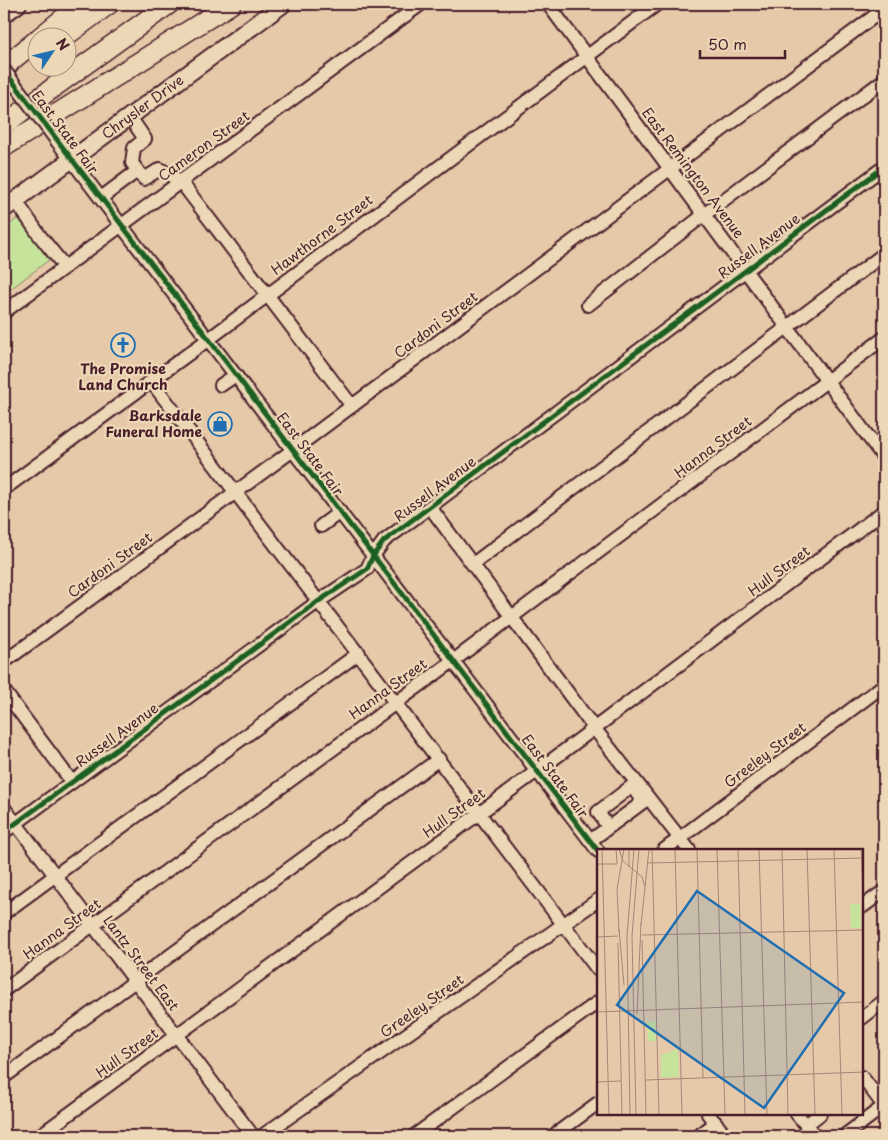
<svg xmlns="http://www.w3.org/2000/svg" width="888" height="1140" viewBox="0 0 888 1140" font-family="'Playpen Sans',sans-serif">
<rect width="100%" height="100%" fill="#e6c9a9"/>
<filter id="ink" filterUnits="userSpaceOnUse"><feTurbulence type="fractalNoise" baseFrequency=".02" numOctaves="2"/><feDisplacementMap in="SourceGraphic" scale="10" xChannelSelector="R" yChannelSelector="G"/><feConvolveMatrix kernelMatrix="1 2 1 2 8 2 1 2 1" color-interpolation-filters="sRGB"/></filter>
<g filter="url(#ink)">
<path fill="#c6e39b" stroke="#888163" d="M18,218l31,42 -45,34v-65z"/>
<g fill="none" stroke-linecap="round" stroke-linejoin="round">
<g stroke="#4a1f2b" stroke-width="16">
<g id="minor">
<path d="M548,4l336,454"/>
<path d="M130,117l15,22 -11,9 -2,15 12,16 16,-10 21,13 171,224"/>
<path d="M57,141l541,710"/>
<path d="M101,198l36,-27"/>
<path d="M16,201l24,35 25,31"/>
<path d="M588,305l117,-91 179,-134"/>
<path d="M4,312l417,-308"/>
<path d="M151,381l447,589"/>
<path d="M221,385l15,-10"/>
<path d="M4,489l217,-159 436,-326"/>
<path d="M430,507l164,221 95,122"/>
<path d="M321,526l19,-14"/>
<path d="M473,564l411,-310"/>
<path d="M4,662l289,-212 591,-441"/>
<path d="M4,691l68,91"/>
<path d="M4,808l249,328"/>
<path d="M4,832l315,-231 48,-32 6,-13 11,-15 500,-374"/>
<path d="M590,841l53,-39 -11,-16 -34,26 10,15"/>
<path d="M664,850l220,-165"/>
<path d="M862,907l22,-16"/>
<path d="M4,913l355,-260"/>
<path d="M4,990l449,-329 431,-323"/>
<path d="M862,1018l22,-17"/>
<path d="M4,1077l435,-318"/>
<path d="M708,1114l18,22"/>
<path d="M797,1114l18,22"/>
<path d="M806,1125l14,-11"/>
<path d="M39,1136l513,-376 332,-249"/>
<path d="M262,1136l336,-236"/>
<path d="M414,1136l184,-134"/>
<path d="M553,1136l45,-33"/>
<path d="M698,1136l18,-13"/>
<path d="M844,1136l40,-30 -22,-29"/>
</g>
</g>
<g stroke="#4a1f2b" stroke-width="20">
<g id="major">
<path d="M4,14l14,-10"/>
<path id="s1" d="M4,209l279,-205"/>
</g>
</g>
<g stroke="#4a1f2b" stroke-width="22">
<g id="highway">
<path d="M39,38l42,-34"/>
<path d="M63,38l46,-34"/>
<path d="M4,70l7,-9 27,-22"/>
<path d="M4,125l50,-38 115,-83"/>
<path d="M4,147l227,-143"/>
</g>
</g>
<use href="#minor" stroke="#ecd8b6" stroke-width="12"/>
<use href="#major" stroke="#ecd8b6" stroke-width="16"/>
<use href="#highway" stroke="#ecd8b6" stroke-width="19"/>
<g stroke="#4a1f2b" stroke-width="16" stroke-linecap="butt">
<path id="minor-bridge" d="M4,70l53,71"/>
</g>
<use href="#minor-bridge" stroke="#ecd8b6" stroke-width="12"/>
<g stroke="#ecd8b6" stroke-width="8">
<g id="cycleway">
<path d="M4,70l594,781"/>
<path d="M4,832l315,-231 48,-32 6,-13 11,-15 500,-374"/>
</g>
</g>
<use href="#cycleway" stroke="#1b5e20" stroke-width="5"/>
</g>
</g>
<defs>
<g id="church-ring" transform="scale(1.25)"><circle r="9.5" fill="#ecd8b6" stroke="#1f6fb2" stroke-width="1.5"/><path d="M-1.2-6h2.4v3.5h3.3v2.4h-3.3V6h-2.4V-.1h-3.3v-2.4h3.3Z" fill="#1f6fb2"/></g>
<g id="shop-ring" transform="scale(1.25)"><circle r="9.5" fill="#ecd8b6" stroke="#1f6fb2" stroke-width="1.5"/><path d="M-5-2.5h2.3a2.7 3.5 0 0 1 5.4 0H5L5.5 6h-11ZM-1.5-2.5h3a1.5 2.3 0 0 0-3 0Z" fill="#1f6fb2"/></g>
</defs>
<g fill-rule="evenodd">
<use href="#church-ring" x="123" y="345"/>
<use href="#shop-ring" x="220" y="424"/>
</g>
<g text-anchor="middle" stroke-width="4.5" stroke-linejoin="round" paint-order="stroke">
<g font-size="14" fill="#4a1f2b" stroke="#ecd8b6">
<text dy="5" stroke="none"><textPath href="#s1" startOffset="172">Chrysler Drive</textPath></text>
<text transform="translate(65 132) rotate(53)" y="5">East State Fair</text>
<text transform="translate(204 146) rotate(-36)" y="5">Cameron Street</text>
<text transform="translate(693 173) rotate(53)" y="5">East Remington Avenue</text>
<text transform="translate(322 235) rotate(-37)" y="5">Hawthorne Street</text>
<text transform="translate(759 246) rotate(-37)" y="5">Russell Avenue</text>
<text transform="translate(436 325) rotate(-37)" y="5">Cardoni Street</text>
<text transform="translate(713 447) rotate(-37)" y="5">Hanna Street</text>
<text transform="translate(310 454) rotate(53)" y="5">East State Fair</text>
<text transform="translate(435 489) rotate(-37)" y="5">Russell Avenue</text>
<text transform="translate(110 565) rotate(-36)" y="5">Cardoni Street</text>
<text transform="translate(779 571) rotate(-37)" y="5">Hull Street</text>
<text transform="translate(388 689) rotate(-36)" y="5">Hanna Street</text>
<text transform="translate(117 735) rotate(-36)" y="5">Russell Avenue</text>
<text transform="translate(765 755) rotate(-37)" y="5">Greeley Street</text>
<text transform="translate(555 776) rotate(53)" y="5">East State Fair</text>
<text transform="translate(454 813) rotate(-36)" y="5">Hull Street</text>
<text transform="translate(62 929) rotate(-36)" y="5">Hanna Street</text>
<text transform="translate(141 963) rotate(53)" y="5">Lantz Street East</text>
<text transform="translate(422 1006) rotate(-35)" y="5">Greeley Street</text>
<text transform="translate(127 1053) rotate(-36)" y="5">Hull Street</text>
</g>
<g font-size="14" font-weight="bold" fill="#4a1f2b" stroke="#ecd8b6">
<text x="123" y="374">The Promise<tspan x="123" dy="16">Land Church</tspan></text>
<text x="202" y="421" text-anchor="end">Barksdale<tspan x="202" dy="16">Funeral Home</tspan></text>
</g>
</g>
<g transform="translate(597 849)">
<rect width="266" height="266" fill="#e6c9a9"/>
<path d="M253,55h10l1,24h-10zM50,173h8l1,19h-8zM81,200l1,28h-18v-22z" fill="#c6e39b"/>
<path fill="none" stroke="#a88577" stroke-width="1" d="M5,0l7,266M19,0l1,15M22,0l4,12 19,16 3,10M32,0v18M55,0l7,266M78,0l7,266M100,0l6,229M120,0l8,266M141,0l7,266M162,0l8,266M185,0l6,266M210,0l8,266M237,0l8,266M264,0l3,65M51,14l216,-5M0,15h20M44,76l8,-76M22,80l5,56M22,83l-2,-43 7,-40M45,86l222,-5M0,88l21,-1M45,91l4,175M21,94l4,172M0,163l267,-10M40,165l4,-91M49,231l218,-8M0,233l24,-1M33,266l-3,-179 7,-87M39,266l-4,-179 7,-87"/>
<path fill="#1f6fb2" fill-opacity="0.15" stroke="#1f6fb2" stroke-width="2.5" d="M100,42l147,102 -80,115 -147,-103z"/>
<rect width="266" height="266" fill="none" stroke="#4a1f2b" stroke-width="2.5"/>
</g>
<rect width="888" height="1140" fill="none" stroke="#ecd8b6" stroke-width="20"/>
<rect x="10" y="10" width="868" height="1120" fill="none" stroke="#4a1f2b" stroke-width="2" filter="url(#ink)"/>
<g transform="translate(52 52) rotate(55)"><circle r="24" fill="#ecd8b6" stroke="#ab8e7e"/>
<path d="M0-4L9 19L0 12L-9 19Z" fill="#1f6fb2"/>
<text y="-8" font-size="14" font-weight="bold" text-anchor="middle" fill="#4a1f2b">N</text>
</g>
<path d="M700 50v8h85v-8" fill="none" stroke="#4a1f2b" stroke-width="2.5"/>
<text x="708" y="50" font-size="15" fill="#4a1f2b" stroke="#ecd8b6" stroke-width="4" paint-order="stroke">50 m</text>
</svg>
